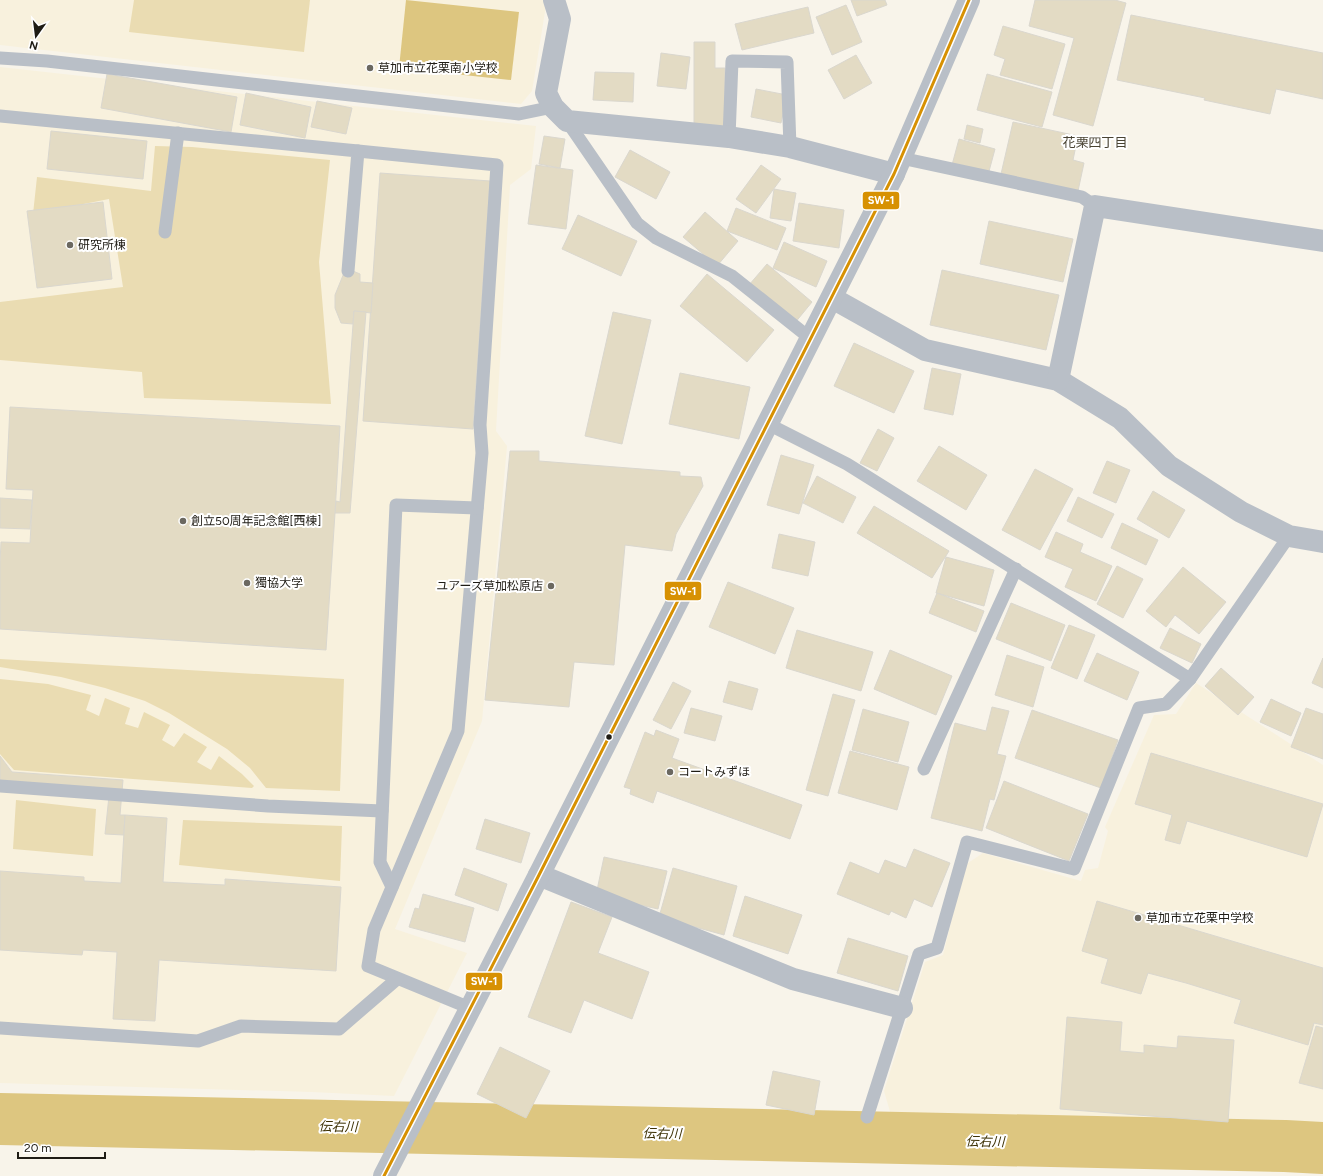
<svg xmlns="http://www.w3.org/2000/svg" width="1323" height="1176" viewBox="0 0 1323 1176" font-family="Figtree,'Noto Sans JP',sans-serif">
<rect width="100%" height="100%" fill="#f8f4ea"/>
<g fill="#f8f1dd">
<path d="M0,0h543l3,6 -14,85 -11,13 -521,-59z"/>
<path d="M0,67l536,59 -5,43 -21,16 -14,246 11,15 -25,275 -87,208 72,24 -73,143 -82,-4 -312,-9z"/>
<path d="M1196,683l127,82v366l-432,-16 -7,-24 41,-129 18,-7 22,-90 18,-12 98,28 4,-11 13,-2 10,-37 -3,-4 49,-112 22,-1z"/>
</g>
<g fill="#eadcb2">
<path d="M134,0h176l-6,52 -175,-20z"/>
<path d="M155,146l37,1 138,13 -11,102 12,142 -187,-6 -2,-26 -142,-12v-58l123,-15 -14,-88 -76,15 4,-37 114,14z"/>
<path d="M0,659l344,20 -4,112 -74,-3 -16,-20 -23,-19 -58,-36 -24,-12 -40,-13 -44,-11 -61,-10z"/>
<path d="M0,679l48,5 43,11 -5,15 13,6 6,-18 25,10 -5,16 13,4 6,-16 26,13 -8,15 12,7 10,-14 23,14 -10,15 14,8 8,-14 23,18 12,12 -2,2 -238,-18 -14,-16z"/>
<path d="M16,800l80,9 -3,47 -80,-7z"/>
<path d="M183,820l159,6 -2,55 -161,-16z"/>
</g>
<path fill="#ddc680" d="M406,0l113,12 -8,68 -112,-12z"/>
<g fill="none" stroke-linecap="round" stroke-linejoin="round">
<path stroke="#ddc680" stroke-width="52" d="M0,1119l1285,27 38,2"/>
</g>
<g fill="#e3dbc4" stroke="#dad7ce">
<path d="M851,0h34l2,5 -30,11z"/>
<path d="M1035,0h80l11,3 -33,123 -40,-11 21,-77 -45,-12z"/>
<path d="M846,5l16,37 -30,13 -16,-38z"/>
<path d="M808,7l6,26 -72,17 -7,-26z"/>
<path d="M1131,15l192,38v46l-47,-10 -6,25 -66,-14 1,-2 -88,-18z"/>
<path d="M1003,26l62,18 -13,45 -52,-14 5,-16 -11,-4z"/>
<path d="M694,42h21v26h10v64h-31z"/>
<path d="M661,53l29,4 -4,32 -29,-3z"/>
<path d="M856,55l16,28 -28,16 -16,-29z"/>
<path d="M595,72l39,1 -1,29 -40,-2z"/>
<path d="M107,74l130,23 -6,35 -130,-24z"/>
<path d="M987,74l65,18 -10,35 -65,-17z"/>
<path d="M756,89l31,6 -6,28 -30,-6z"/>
<path d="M246,93l65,14 -6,31 -65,-13z"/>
<path d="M317,101l35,7 -6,26 -35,-7z"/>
<path d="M1013,122l65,14 -5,24 11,3 -6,28 -77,-17z"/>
<path d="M967,125l16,4 -3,14 -16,-4z"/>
<path d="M51,131l96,10 -4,38 -96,-10z"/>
<path d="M544,136l21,3 -5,29 -21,-4z"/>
<path d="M959,139l36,10 -7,26 -36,-10z"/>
<path d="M630,150l40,22 -14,27 -41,-22z"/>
<path d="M536,165l37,5 -7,59 -38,-5z"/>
<path d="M761,165l20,14 -25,34 -20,-14z"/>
<path d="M380,173l110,8 -17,248 -110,-8z"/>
<path d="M774,189l22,4 -5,28 -21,-3z"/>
<path d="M103,202l9,77 -75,9 -10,-77z"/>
<path d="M799,203l45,7 -5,38 -46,-7z"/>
<path d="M736,208l50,20 -9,22 -50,-19z"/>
<path d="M705,212l33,29 -21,25 -34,-29z"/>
<path d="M578,215l59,26 -16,35 -59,-27z"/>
<path d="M989,221l84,18 -10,43 -83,-18z"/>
<path d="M784,242l43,19 -11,26 -43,-19z"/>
<path d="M767,264l45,38 -18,22 -45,-39z"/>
<path d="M346,268l14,6v8l13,1 -2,30 -17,-2 -1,13 -12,-1 -6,-15v-13z"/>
<path d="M942,270l117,25 -13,55 -116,-25z"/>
<path d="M707,274l67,56 -27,32 -67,-56z"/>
<path d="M354,311l12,1 -16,201h-15l1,-12 4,1z"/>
<path d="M613,312l38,8 -29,124 -37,-8z"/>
<path d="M854,343l60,28 -20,42 -60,-27z"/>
<path d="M932,368l29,6 -8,41 -29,-6z"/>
<path d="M680,373l70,14 -11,52 -70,-15z"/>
<path d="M10,407l330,19 -5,87 -9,137 -326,-21v-67l1,-20 29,1 3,-53 -27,-1z"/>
<path d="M878,429l16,9 -17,33 -17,-8z"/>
<path d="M939,446l48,29 -21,35 -49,-29z"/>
<path d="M510,451h29v10l141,11v4l21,1 2,9 -27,48 -4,17 -47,-6 -11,120 -40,-3 -5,45 -84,-7z"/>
<path d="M781,455l33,10 -15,49 -32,-9z"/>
<path d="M1107,461l23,9 -14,33 -23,-10z"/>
<path d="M1035,469l38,20 -33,61 -38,-20z"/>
<path d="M817,476l39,21 -13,26 -40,-20z"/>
<path d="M1153,491l32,19 -16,28 -32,-19z"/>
<path d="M1078,497l36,17 -12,24 -35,-17z"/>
<path d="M0,498l32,2 -2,29 -30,-1z"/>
<path d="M874,506l75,45 -17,27 -75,-45z"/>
<path d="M1122,523l36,17 -12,25 -35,-17z"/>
<path d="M1056,532l27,12 -3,8 32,14 -16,35 -31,-14 8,-18 -28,-12z"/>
<path d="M779,534l36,8 -7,34 -36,-8z"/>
<path d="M946,557l48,13 -10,36 -48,-13z"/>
<path d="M1117,566l26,13 -20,39 -26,-14z"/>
<path d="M1183,567l43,35 -27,32 -24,-19 -9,12 -20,-16z"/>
<path d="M728,582l66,26 -19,46 -66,-27z"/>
<path d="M937,593l47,18 -8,21 -47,-19z"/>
<path d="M1011,603l54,22 -14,36 -55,-22z"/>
<path d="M1069,625l26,10 -18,44 -26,-11z"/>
<path d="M1170,628l31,16 -9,19 -32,-15z"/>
<path d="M797,630l76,22 -12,39 -75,-23z"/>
<path d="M890,650l62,26 -16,39 -62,-26z"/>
<path d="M1097,653l42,19 -12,28 -43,-19z"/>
<path d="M1007,655l37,12 -11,40 -38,-12z"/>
<path d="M1323,658v30l-11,-5z"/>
<path d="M1221,668l33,29 -16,18 -33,-29z"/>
<path d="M729,681l29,8 -6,21 -29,-8z"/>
<path d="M673,682l18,9 -20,38 -18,-9z"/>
<path d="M833,694l22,6 -27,96 -22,-6z"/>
<path d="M1271,699l30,14 -10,23 -31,-14z"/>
<path d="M992,707l17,4 -12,43 9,2 -12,44 -4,-1 -8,32 -51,-13 24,-95 31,8z"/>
<path d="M691,708l31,8 -7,25 -31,-8z"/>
<path d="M1306,708l17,6v45l-32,-12z"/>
<path d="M863,709l46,13 -11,40 -46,-12z"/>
<path d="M1032,710l86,30 -17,48 -86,-30z"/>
<path d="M656,730l23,9 -7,19 130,47 -12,34 -133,-48 -4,12 -23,-9 1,-5 -7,-2 21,-55 9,4z"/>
<path d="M850,751l59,16 -12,43 -59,-17z"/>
<path d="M1151,753l172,51 -16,53 -120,-36 -7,23 -15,-4 7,-25 -37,-11z"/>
<path d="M0,756l12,16 111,8 -3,35h5l-1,20 -19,-1 4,-38 -109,-10z"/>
<path d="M1004,781l84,33 -19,47 -83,-33z"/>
<path d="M125,815l42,3 -4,64 62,3v-6l116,8 -5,84 -177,-11 -4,61 -42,-2 4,-67 -34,-2 -1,5 -82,-5v-79l84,6v4l37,2z"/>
<path d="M485,819l45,14 -9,30 -45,-14z"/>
<path d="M914,849l36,14 -18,44 -18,-8 -8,19 -15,-7 -2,4 -52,-21 13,-32 29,12 6,-14 21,8z"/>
<path d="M604,857l63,14 -9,38 -62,-14z"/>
<path d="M464,868l43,16 -9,27 -43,-16z"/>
<path d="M673,868l64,18 -13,49 -65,-18z"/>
<path d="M423,894l51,14 -9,34 -56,-15 6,-19 4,1z"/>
<path d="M745,896l57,19 -14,39 -55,-18z"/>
<path d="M1097,901l226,67v57l-9,-2 -6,22 -74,-22 7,-23 -55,-17 -38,-10 -7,21 -40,-11 7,-24 -26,-8z"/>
<path d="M571,902l41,15 -14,36 51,19 -17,47 -48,-19 -13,33 -43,-16z"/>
<path d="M848,938l60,18 -10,35 -61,-18z"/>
<path d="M1067,1017l55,5 -2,29 24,2v-8l33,3 1,-12 56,4 -6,82 -168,-13z"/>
<path d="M1316,1026l7,2v61l-24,-6z"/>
<path d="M500,1047l50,24 -24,47 -49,-24z"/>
<path d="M773,1071l47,10 -6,34 -48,-10z"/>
</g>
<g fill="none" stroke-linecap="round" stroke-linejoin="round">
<g stroke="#b9bfc7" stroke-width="13">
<path d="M0,58l47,3 472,53 34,-7"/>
<path d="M0,116l358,35 -10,120"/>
<path d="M567,121l70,102 19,15 76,38 79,63"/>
<path d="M729,137l3,-76 55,1 3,85"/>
<path d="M358,151l139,14 -17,260 2,28 -24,278 -84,199 -6,36 102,42"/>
<path d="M901,158l181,39 13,9"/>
<path d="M165,232l13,-99"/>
<path d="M768,424l79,40 343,215 -24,25 -27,4 -65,161 -107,-27 -30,106 -18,6 -52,163"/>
<path d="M1190,679l99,-143"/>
<path d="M924,769l92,-200"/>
<path d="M0,786l268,20 114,5"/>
<path d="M392,887l-12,-25 16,-357 81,3"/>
<path d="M0,1028l198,13 43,-15 98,3 58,-50"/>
</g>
<g stroke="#b9bfc7" stroke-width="22">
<path d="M554,0l6,19 -14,74 7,14 14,14 162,16 61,10 104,27"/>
<path d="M832,298l93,52 133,30 62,38 49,48 72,46 48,24 34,6"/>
<path d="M1058,380l37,-174 228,35"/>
<path d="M539,875l254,104 109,29"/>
</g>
<path stroke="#b9bfc7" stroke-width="22" d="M384,1176l155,-301 355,-701 75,-174"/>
<g stroke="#fff" stroke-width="6">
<path id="bus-1" d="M384,1176l155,-301 355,-701 75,-174"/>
</g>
<use href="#bus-1" stroke="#d79103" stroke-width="3"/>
</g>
<g fill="#6b6860" stroke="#fff" stroke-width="1.5">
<circle cx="370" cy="68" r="4"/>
<circle cx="70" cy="245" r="4"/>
<circle cx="183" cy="521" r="4"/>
<circle cx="247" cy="583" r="4"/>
<circle cx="551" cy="586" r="4"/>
<circle cx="670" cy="772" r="4"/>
<circle cx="1138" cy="918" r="4"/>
</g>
<circle fill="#1f1c15" stroke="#fff" stroke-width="1.5" cx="609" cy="737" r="3.5"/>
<g text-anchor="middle" stroke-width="4" stroke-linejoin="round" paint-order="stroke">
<g font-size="12" fill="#1f1c15" stroke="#fff" text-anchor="start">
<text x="378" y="72">草加市立花栗南小学校</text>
<text x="78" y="249">研究所棟</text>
<text x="191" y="525">創立50周年記念館[西棟]</text>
<text x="255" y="587">獨協大学</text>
<text x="543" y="590" text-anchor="end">ユアーズ草加松原店</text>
<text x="678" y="776">コートみずほ</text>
<text x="1146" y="922">草加市立花栗中学校</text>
</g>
<g font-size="13" fill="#494333" stroke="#fff">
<text x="1095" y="147">花栗四丁目</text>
</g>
<g font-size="13" font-style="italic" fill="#3e3206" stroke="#fff">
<text transform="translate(338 1126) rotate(1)" y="5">伝右川</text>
<text transform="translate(662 1133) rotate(1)" y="5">伝右川</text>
<text transform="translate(985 1141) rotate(1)" y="5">伝右川</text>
</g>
</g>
<g stroke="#fff" stroke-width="1.5">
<rect x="862" y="191" width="38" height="19" rx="4" fill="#d79103"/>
<rect x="664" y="581" width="38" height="20" rx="4" fill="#d79103"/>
<rect x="465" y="972" width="38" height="19" rx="4" fill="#d79103"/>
</g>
<g font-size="11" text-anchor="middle" font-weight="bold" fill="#fff">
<text x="881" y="204">SW-1</text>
<text x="683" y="595">SW-1</text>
<text x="484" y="985">SW-1</text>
</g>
<g transform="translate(36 36) rotate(194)" stroke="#ffffff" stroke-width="3" paint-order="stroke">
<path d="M0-3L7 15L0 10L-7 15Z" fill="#1f1c15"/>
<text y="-6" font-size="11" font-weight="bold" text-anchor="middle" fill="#1f1c15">N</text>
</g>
<path d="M18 1152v6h87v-6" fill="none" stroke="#1f1c15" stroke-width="2"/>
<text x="24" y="1152" font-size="12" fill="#1f1c15" stroke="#ffffff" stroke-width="3" paint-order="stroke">20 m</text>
</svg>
